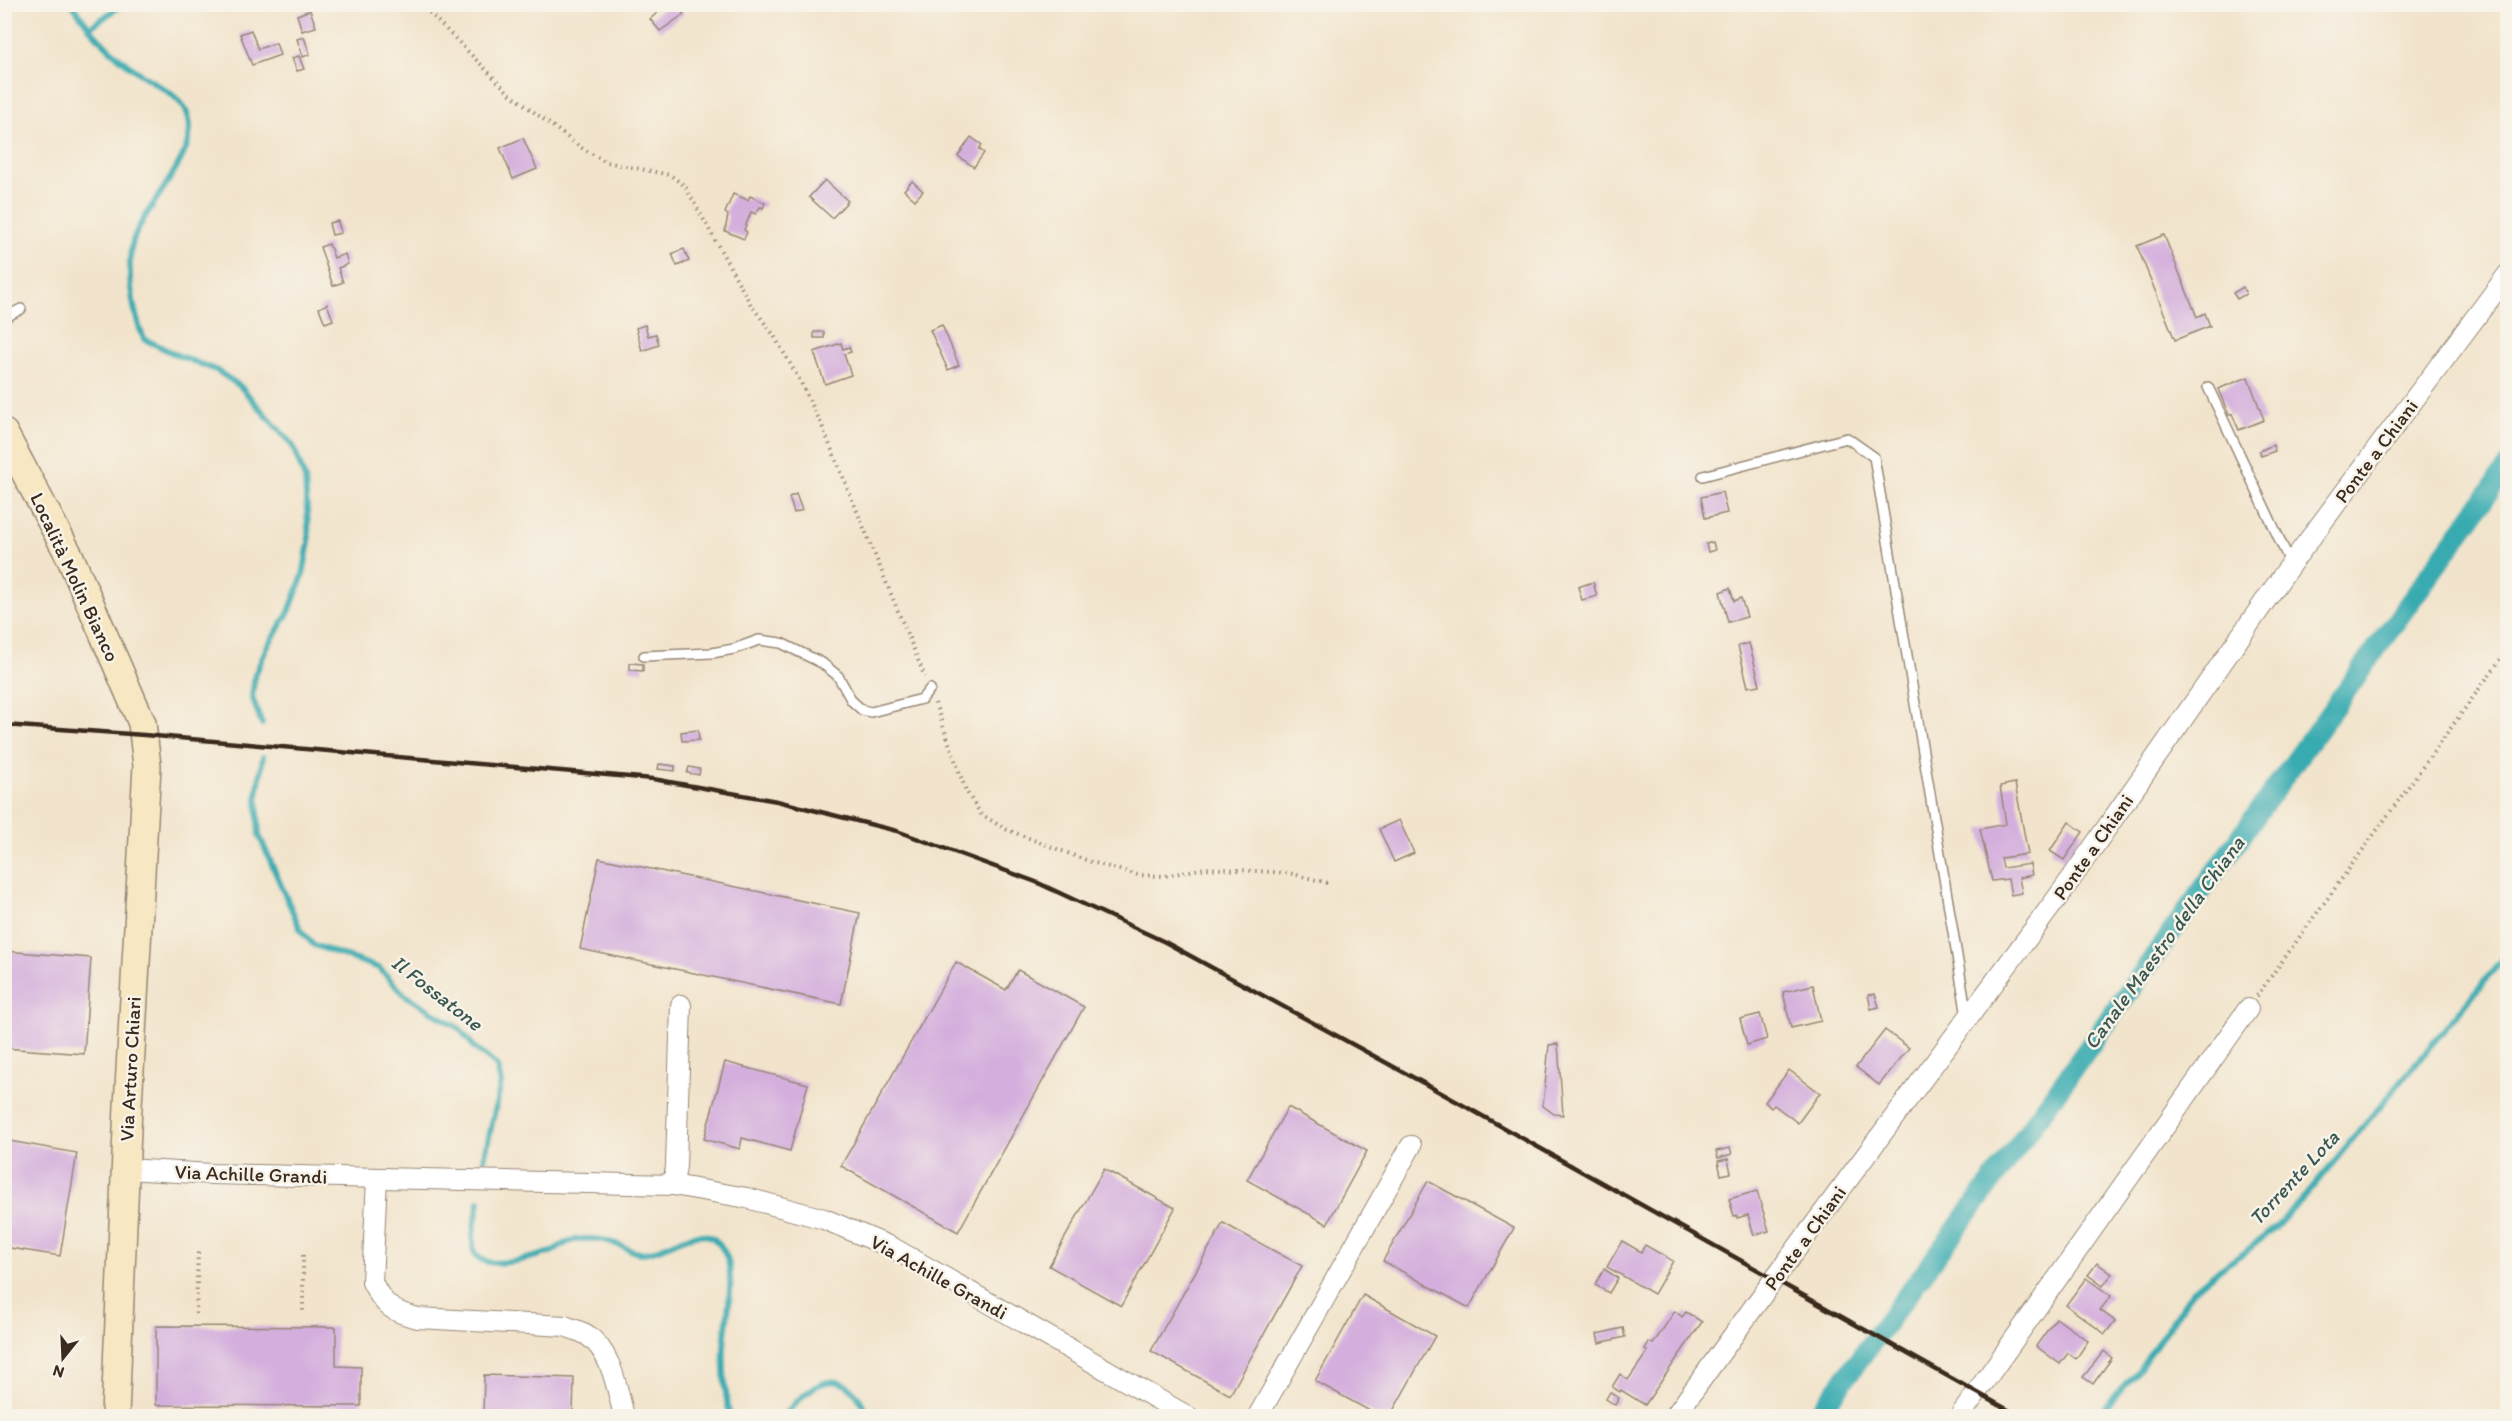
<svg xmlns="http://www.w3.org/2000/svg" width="2512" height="1421" viewBox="0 0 2512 1421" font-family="Itim,sans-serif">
<rect width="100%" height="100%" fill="#f7f3e8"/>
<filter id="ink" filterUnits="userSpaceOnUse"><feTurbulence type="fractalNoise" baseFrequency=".0167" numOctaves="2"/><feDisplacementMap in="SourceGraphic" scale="12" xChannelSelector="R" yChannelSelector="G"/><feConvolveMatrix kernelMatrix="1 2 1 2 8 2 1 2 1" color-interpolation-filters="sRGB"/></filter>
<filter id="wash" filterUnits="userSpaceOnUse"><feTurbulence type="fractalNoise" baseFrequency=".008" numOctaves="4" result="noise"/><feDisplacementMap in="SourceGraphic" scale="24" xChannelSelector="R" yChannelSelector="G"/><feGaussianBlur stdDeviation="1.35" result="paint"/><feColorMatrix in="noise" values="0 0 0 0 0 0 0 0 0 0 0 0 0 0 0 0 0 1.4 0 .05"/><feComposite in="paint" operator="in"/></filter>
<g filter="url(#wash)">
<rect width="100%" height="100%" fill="#f2e4cc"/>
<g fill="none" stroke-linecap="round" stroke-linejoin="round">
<g stroke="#39abb1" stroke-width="6">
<path d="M72,4c19,27 33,43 59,63 17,14 42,23 54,42 24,40 -45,98 -53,136 -6,26 1,70 12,94l33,16 39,15 24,16 53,60 12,33 4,63 -6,33 -14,37 -22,35 -12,28 -3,22 10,27"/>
<path d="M89,28l34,-24"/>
<path d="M263,757l-6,38 2,40 42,96 13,14 65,23 26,27 55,34 15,19 22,18 4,17 -17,76"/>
<path d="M479,1201c-2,15 -9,36 -5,50 8,23 61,6 77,1 8,-4 15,-11 24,-12 17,-3 29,-1 44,5 7,3 15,8 22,8 28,0 64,-41 84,0 12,23 0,70 -1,95 -1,23 1,46 6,68"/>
<path d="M784,1416c29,-36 62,-55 84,0"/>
<path d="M2097,1416l41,-45 55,-80 24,-20 27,-18 33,-27 29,-31 202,-242"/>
</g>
<path stroke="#39abb1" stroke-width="21" d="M1817,1416l181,-243 510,-707"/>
</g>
<g id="blocks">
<g fill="#d4afdd">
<path d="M668,4h7l9,10 -24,17 -10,-12z"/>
<path d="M310,10l6,17 -14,4 -5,-16z"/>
<path d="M251,30l7,19 18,-6 4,12 -28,10 -12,-31z"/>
<path d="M304,37l6,17 -7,3 -6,-18z"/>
<path d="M299,56l5,13 -7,2 -5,-13z"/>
<path d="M971,137l11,8 -3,4 5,4 -10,14 -16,-11z"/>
<path d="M523,138l14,31 -24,10 -13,-31z"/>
<path d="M825,180l23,21 -16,17 -23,-21z"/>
<path d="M912,181l11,10 -8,9 -11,-10z"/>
<path d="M733,194l15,6 2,-4 15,7 -2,5 -3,-1 -4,7 -5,-2 -7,18 3,2 -3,7 -19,-8 3,-16 -3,-2z"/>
<path d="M338,221l3,12 -9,2 -3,-12z"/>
<path d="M2164,235l33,82 8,-4 5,13 -35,14 -38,-94z"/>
<path d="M329,244l5,14 11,-4 3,10 -10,4 5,14 -10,4 -13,-39z"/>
<path d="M684,249l5,12 -12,5 -5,-12z"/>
<path d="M2243,287l3,7 -9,5 -4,-6z"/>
<path d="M327,304l6,16 -8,3 -6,-15z"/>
<path d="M645,325l3,11 8,-2 3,11 -17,6 -6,-23z"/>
<path d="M942,325l17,40 -11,5 -18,-40z"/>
<rect x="814" y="332" width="10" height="6"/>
<path d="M841,343l2,6 6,-2 2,5 -7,2 7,21 -26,9 -11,-32z"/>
<path d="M2248,377l16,43 -25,10 -7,-16 -3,1 -11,-26z"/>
<path d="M2273,445l2,6 -14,5 -2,-5z"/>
<path d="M1722,492l5,21 -22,5 -4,-21z"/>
<path d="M796,494l6,16 -8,3 -5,-16z"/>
<path d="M1713,542l2,8 -7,2 -2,-8z"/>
<path d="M1593,582l4,14 -15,4 -4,-13z"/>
<path d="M1730,588l4,13 7,-3 6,19 -19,5 -8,-30z"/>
<path d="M1749,643l11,42 -12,2 -10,-41z"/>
<path d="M630,663l13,1v7l-13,-1z"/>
<path d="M698,730l1,10 -17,1 -1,-9z"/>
<path d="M659,764l16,2v5l-17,-2z"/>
<path d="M689,767l11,2 -1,6 -12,-2z"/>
<path d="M2015,783l13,71 -27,4 2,10 27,-4 2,11 -13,3 3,15 -11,2 -3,-16 -16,2 -12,-52 26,-5 -6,-38z"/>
<path d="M1399,820l15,33 -20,9 -15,-33z"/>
<path d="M2069,822l14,10 -19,28 -14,-9z"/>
<path d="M599,858l261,55 -19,91 -261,-55z"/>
<path d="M4,951l87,7 -7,96 -80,-6z"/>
<path d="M956,962l50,28 12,-20 66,37 -126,225 -117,-66z"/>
<path d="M1813,985l8,36 -30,7 -8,-36z"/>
<path d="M1875,994l4,13 -8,2 -3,-14z"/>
<path d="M1760,1014l7,25 -20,6 -7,-26z"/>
<path d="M1885,1030l24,18 -30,37 -23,-18z"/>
<path d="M1558,1044l5,71 -9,-1 -11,-8 6,-61z"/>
<path d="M725,1062l83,22 -18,67 -48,-13 -2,11 -36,-10z"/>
<path d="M1789,1070l31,23 -22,30 -24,-18 -3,3 -6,-6z"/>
<path d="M1288,1107l79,44 -40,73 -80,-44z"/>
<path d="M4,1140l73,13 -17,103 -56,-9z"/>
<path d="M1730,1148l2,6 -14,4 -2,-7z"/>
<path d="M1728,1159l3,14 -10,2 -3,-14z"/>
<path d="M1104,1169l71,39 -54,98 -72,-40z"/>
<path d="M1428,1181l86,47 -45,80 -86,-47z"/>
<path d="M1757,1191l12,40 -15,4 -6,-20 -11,3v-3l-3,1 -5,-17z"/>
<path d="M1223,1223l79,43 -72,129 -79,-44z"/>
<path d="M1622,1241l19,11 4,-7 28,16 -19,33 -47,-27z"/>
<path d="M2097,1263l15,11 -9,12 -15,-11z"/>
<path d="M1604,1269l14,9 -9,15 -14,-8z"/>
<path d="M2086,1278l25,18 -11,14 15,11 -10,13 -39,-29z"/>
<path d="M1363,1295l72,41 -45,80h-11l-64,-35z"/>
<path d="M1675,1311l7,6 4,-5 16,10 -57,83 -24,-15 -1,2 -8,-5 8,-13 8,6 20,-29 -3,-2 4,-7 4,2z"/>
<path d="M2056,1318l32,23 -12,18 -8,-6 -8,11 -24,-18z"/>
<path d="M156,1326l180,1v39l25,1v39l-205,-1z"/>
<path d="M1623,1328l2,9 -26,6 -2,-9z"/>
<path d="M2104,1351l8,7 -19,26 -10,-7z"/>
<path d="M484,1375l90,3 -1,38h-90z"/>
<path d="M1610,1392l9,6 -4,7 -9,-6z"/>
</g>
</g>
</g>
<g filter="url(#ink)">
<use href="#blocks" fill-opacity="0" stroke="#968775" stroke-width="1.5"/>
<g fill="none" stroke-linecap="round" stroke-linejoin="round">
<g stroke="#968775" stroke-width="12">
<g id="lane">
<path d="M4,318l17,-9"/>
<path d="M2208,387l83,177"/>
<path d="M1703,476l144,-38 27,19 93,559"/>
<path d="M644,656l68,-3 22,-4 25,-9 22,3 41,20 16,13 14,25 10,9 9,2 51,-13 8,-10"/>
</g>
</g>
<g stroke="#968775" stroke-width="22">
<g id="street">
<path d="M126,1169l86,5 461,11 74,13 77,21 69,29 294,168"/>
<path d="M377,1178l-5,104c12,24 20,30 46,36l147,8c7,3 16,5 22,9 25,17 30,54 37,81"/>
<path d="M673,1185l3,-19 5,-161"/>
<path d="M1258,1416l153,-270"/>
<path d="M1675,1416l99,-137 292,-393 225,-322 217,-290"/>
<path d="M1960,1416l288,-407"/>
</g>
</g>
<g stroke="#968775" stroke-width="30">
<path id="secondary" d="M4,433l66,124 72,166 5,43 -19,340 -13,310"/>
</g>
<g stroke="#968775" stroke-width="4" stroke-dasharray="1.5 4.5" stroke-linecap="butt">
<path d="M421,4l88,89 71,54 26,15 64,13 15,11 66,119 22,29 26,45 21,42 105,256"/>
<path d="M935,703l31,88 15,23 24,15 86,33 47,13 27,1 40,-8 84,5 39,10"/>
<path d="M2257,996l251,-347"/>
<path d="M303,1255v59"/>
<path d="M196,1314l2,-63"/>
</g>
<use href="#lane" stroke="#fff" stroke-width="9"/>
<use href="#street" stroke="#fff" stroke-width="20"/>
<use href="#secondary" stroke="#f7e8c3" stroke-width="27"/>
<path stroke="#3b2a1e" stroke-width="4.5" d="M4,725l140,10 509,44 124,22 120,30 139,51 129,60 262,143 592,331"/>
</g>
</g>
<g text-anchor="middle" stroke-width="5" stroke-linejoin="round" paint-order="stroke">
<g font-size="20" fill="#3b2a1e" stroke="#f7f3e8">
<text transform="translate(2376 451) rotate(-53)" y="7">Ponte a Chiani</text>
<text transform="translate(75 577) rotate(65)" y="7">Località Molin Bianco</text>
<text transform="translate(2093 847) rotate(-55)" y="7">Ponte a Chiani</text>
<text transform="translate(130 1069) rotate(-87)" y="7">Via Arturo Chiari</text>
<text transform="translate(251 1174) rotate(2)" y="7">Via Achille Grandi</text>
<text transform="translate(1805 1238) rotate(-54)" y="7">Ponte a Chiani</text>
<text transform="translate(939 1277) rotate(29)" y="7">Via Achille Grandi</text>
</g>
<g font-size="21" font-style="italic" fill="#3a5751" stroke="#f7f3e8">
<text transform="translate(2164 943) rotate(-54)" y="7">Canale Maestro della Chiana</text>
<text transform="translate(437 993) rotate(38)" y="7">Il Fossatone</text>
<text transform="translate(2294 1178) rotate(-47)" y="7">Torrente Lota</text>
</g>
</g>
<rect width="2512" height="1421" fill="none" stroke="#f7f3e8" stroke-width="24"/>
<g transform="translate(63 1358) rotate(198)" stroke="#f7f3e8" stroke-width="4.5" paint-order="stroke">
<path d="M0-4.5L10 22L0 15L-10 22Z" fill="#3b2a1e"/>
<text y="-9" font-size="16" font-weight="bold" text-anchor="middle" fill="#3b2a1e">N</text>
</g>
</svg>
